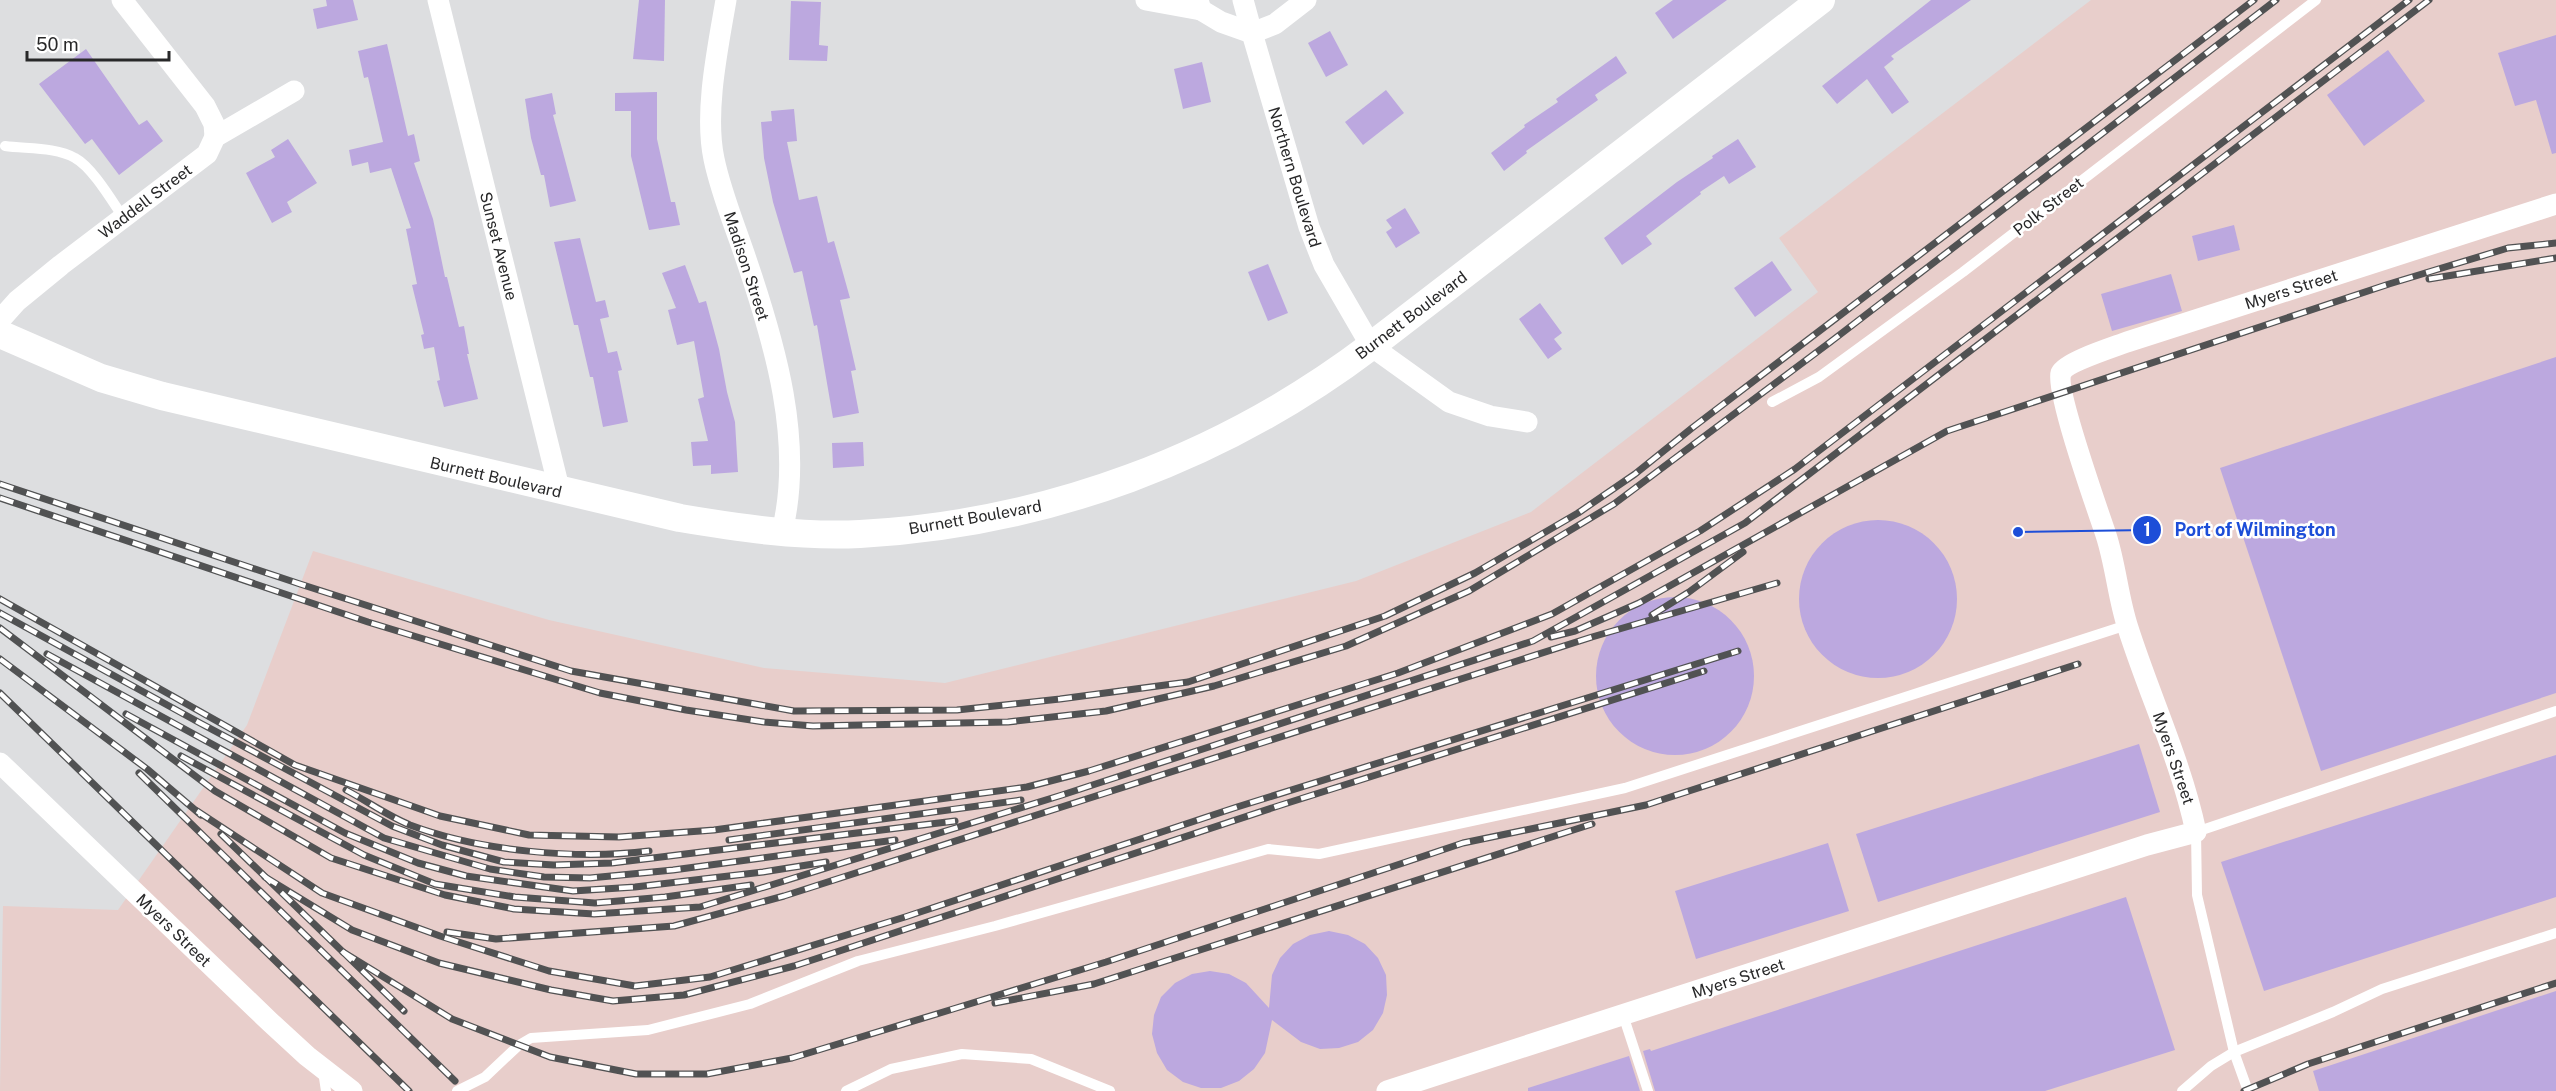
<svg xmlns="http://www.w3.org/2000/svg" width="2556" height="1091" viewBox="0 0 2556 1091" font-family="'Public Sans',sans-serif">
<rect width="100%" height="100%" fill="#dddee0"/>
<path fill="#e8cecb" d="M2091,0h465v1091h-2556l3,-185 115,4 129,-185 66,-174 236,69 215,48 181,15 411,-102 175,-69 287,-220 -39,-54z"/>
<g fill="#bca8df">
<path d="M326,0h27l5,20 -41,9 -4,-20 14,-3z"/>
<path d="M639,0h26l-1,61 -31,-2z"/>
<path d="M1673,0h54l-54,39 -18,-26z"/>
<path d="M1931,0h40l-80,56 3,3 -10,8 25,35 -17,12 -25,-35 -30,25 -15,-18z"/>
<path d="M791,1l30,1 -2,43 9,1 -1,15 -38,-1z"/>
<path d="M1330,31l18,34 -22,12 -18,-34z"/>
<path d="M2556,35v118l-4,1 -16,-54 -21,6 -17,-53z"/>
<path d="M387,44l21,92 6,-2 6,27 -6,2 19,56 12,58h2l12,50 5,-1 5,28h-2l11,45 -34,8 -7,-26 3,-1 -6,-33 -10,2 -3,-14 3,-1 -12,-49 5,-1 -11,-55 5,-1 -20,-60 -21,5 -2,-11 -16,4 -3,-16 34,-8 -15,-65 -4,1 -6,-27z"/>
<path d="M86,49l53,76 8,-5 16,21 -44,34 -27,-36 -7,5 -46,-60z"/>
<path d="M2388,50l37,51 -61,45 -37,-51z"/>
<path d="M1616,56l11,17 -32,22 3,5 -72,51 1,2 -23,18 -13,-18 34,-26 -1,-2 34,-23 -2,-3z"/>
<path d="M1202,62l9,40 -28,7 -9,-40z"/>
<path d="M1386,90l18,23 -41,32 -18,-23z"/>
<path d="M657,92v47l14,63h4l5,23 -31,5 -18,-74v-45h-16v-18z"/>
<path d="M552,93l4,21 -3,1 23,86 -26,6 -6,-32h-3l-10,-37 -6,-39z"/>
<path d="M794,109l3,32 -10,1 12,58 18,-4 11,47 6,-2 16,57 -10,2 16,70 -5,1 8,42 -26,5 -16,-93 -3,1 -12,-55 -8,2 -21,-71 -9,-44 -3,-36 11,-1 -1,-10z"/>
<path d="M288,139l29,44 -30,19 5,10 -20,11 -26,-50 29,-16 -4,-7z"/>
<path d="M1738,139l18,28 -27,17 -5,-8 -24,16 1,2 -55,42 6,8 -30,21 -18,-27 73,-56 36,-24 -1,-2z"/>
<path d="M1405,208l15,25 -24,15 -10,-16 6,-4 -6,-8z"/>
<path d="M2234,225l6,25 -42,11 -6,-25z"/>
<path d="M580,238l16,64 9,-2 4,17 -9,2 8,34 9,-2 5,19 -4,1 10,51 -25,5 -10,-50h-3l-12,-52h-4l-20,-83z"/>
<path d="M1772,261l20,29 -37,27 -21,-29z"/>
<path d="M1268,264l20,49 -20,8 -20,-49z"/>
<path d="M685,265l14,38 7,-2 13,48 8,43 8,30 3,50 -27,2v-9l-18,1 -2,-24 17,-1 -10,-42 6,-2 -10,-56 -17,4 -9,-35 8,-2 -14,-35z"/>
<path d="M2171,274l11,37 -70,20 -11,-37z"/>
<path d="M1540,303l22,30 -8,6 8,10 -14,10 -29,-40z"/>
<path d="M2556,357v336l-235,78 -101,-303z"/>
<path d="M863,442l1,24 -31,2 -1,-25z"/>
<circle cx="1878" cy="599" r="79"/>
<circle cx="1675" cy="676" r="79"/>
<path d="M2139,744l21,68 -282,90 -22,-68z"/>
<path d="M2556,755v142l-292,94 -43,-129z"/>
<path d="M1828,843l21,68 -153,48 -21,-68z"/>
<path d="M2126,897l49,153 -130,41h-390l-12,-40 7,-2 1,2z"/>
<path d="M1329,931l19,4 17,9 13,14 8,17 1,20 -4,18 -10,17 -15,12 -19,6 -19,1 -19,-7 -29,-22 -7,33 -11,16 -15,12 -18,7h-20l-18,-6 -16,-12 -10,-17 -5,-19 2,-19 7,-18 14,-14 17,-9 18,-3 19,3 17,9 23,25 3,-33 8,-17 13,-14 17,-9z"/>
<path d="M2556,991v100h-237l-6,-20z"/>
<path d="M1629,1056l11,35h-112v-3z"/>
</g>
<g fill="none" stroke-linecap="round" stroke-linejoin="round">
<g stroke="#fff" stroke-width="10">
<path d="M5,146c22,3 51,1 70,12 17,9 37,43 48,59"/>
<path d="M1772,402l47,-25 144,-105 353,-272"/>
<path d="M1623,1015l25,76"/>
<path d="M323,1071l3,20"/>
<path d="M457,1091l28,-14 34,-32 12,-7 117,-8 102,-26 108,-43 137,-35 273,-77 51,5 306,-66 502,-163"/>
<path d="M846,1091l45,-22 71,-15 69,5 79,32"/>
<path d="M2182,1091l29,-25 23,-14 99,-40 49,-23 174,-56"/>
<path d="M2248,1091l-14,-39 -37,-157 -1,-63 360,-121"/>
</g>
<g stroke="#fff" stroke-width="21">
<path d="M122,0l83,106 9,18 1,13"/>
<path d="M438,0l122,492"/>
<path d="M726,0c-8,47 -22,112 -12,159 7,34 21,67 32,100 29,85 58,183 36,273"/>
<path d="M1146,0l55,10"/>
<path d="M1198,0l3,10 20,12 31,11 57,194 15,38 47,81 78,56 41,14 37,6"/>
<path d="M1243,0l9,33 23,-9 31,-24"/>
<path d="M0,320l17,-19 44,-36 146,-111 8,-17 79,-46"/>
<path d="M0,763l270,259 37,34 45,35"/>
<path d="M1387,1091l760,-246 49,-13c-15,-71 -46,-135 -68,-204 -10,-30 -12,-62 -22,-93 -8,-24 -51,-145 -45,-162 5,-11 53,-26 66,-31l429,-138"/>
</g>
<path stroke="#fff" stroke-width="28" d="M0,334l101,44 61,18 518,122c59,10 120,19 180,16 186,-10 363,-76 511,-188l450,-346"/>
<g stroke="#515253" stroke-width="7">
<g id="rail">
<path d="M2429,279l127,-21"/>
<path d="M0,484l300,100 271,87 223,40 163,-1 103,-11 128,-17 197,-66 90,-43 103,-60 57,-39 57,-46 562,-428"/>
<path d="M0,498l368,124 232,71 86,17 78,12 49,4 195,-4 98,-11 108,-25 132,-40 123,-55 145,-87 215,-161 447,-343"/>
<path d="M0,599l295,166 145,51 89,19 90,2 95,-7 313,-43 62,-16 309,-98 154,-59 148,-83 95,-62 614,-469"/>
<path d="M0,613l200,110 192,103 50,19 62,17 50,3 58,-2 343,-42"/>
<path d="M1652,615l37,-23 54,-40"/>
<path d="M0,628l215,163 116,67 114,37 69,14 80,5 106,-7 362,-112 471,-154 212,-118 684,-523"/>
<path d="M1551,637l24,-6 64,-28 308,-172 442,-147 119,-36 48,-5"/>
<path d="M47,654l337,184 106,31 54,8 46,1 83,-8 222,-30"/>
<path d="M0,659l147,110 54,46"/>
<path d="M0,693l409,398"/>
<path d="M126,714l219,119 73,30 48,13 107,15 62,-4 128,-15 63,-10"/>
<path d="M181,756l183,99 71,29 80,13 80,6 70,-6 86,-12"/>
<path d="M139,773l316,308"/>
<path d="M346,790c21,11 42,26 64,35 69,26 167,35 239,26"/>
<path d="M197,811l125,82 118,43 109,35 86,15 75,-9 195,-60 332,-110 501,-156"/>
<path d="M221,834l183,177"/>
<path d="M729,840l292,-40"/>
<path d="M265,877l87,53 87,33 112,27 62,11 71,-6 110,-29 484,-160 426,-135"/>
<path d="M447,932l49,7 178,-13 110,-30 808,-259 185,-54"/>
<path d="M343,952l109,67 98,38 86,17h71l85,-16 161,-49 153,-47 357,-119 183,-38 432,-141"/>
<path d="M995,1003l99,-19 498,-160"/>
<path d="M2244,1091l64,-27 248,-81"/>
</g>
</g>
<use href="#rail" stroke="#fff" stroke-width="4.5" stroke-dasharray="14" stroke-linecap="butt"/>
</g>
<g text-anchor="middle" stroke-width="5" stroke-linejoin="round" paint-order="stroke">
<g font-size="16" fill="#282829" stroke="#fff">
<text transform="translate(1295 177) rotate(73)" y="6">Northern Boulevard</text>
<text transform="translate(145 201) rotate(-37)" y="6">Waddell Street</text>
<text transform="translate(2048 206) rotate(-38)" y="6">Polk Street</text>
<text transform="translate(499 246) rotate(76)" y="6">Sunset Avenue</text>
<text transform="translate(747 266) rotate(72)" y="6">Madison Street</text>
<text transform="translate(2291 289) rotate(-18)" y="6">Myers Street</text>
<text transform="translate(1411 315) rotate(-37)" y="6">Burnett Boulevard</text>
<text transform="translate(496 477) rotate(13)" y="6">Burnett Boulevard</text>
<text transform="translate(975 517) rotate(-10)" y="6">Burnett Boulevard</text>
<text transform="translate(2174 758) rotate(71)" y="6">Myers Street</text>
<text transform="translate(174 930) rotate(44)" y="6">Myers Street</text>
<text transform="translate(1738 978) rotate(-18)" y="6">Myers Street</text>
</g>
</g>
<path fill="none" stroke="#1d4ed8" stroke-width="2" d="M2018 532L2147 530"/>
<g fill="#1d4ed8" stroke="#fff" stroke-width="2">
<circle cx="2018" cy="532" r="6"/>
<circle cx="2147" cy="530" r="15"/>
</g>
<g font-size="18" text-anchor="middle" font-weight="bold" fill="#fff">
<text x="2147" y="536">1</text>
</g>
<g font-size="18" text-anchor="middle" font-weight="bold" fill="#1d4ed8" stroke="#fff" stroke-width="5" stroke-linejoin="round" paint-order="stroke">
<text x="2255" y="536">Port of Wilmington</text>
</g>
<path d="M27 51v9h142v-9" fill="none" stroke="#282829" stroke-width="3"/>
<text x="36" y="51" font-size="18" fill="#282829" stroke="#ffffff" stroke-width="4.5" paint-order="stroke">50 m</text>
</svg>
